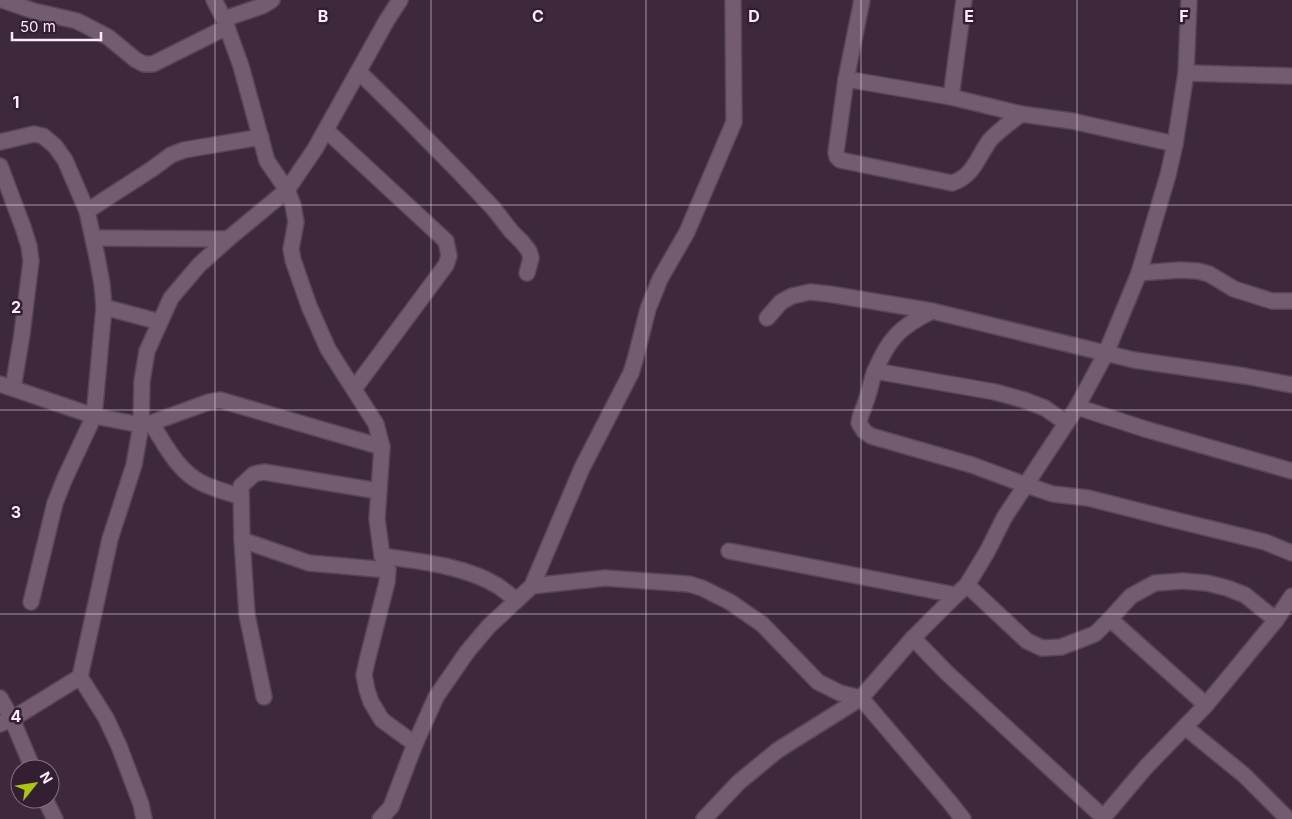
<svg xmlns="http://www.w3.org/2000/svg" width="1292" height="819" viewBox="0 0 1292 819" font-family="Inter,sans-serif">
<rect width="100%" height="100%" fill="#3e293c"/>
<g fill="none" stroke-linecap="round" stroke-linejoin="round">
<g stroke="#574656" stroke-width="18">
<g id="minor">
<path d="M2,0l32,11 43,10 31,16 28,23 8,4h9l74,-37"/>
<path d="M214,0l10,19 17,47 26,95 20,29 6,15 3,17 -5,27 2,11 16,46 19,43 48,75 6,23 -5,72 5,37 6,14 -1,12 -20,79 -3,14 3,15 4,12 11,18 33,24"/>
<path d="M862,0l-16,79 -10,73 1,5 3,3 112,23c22,-7 26,-27 38,-43 9,-10 21,-18 31,-26"/>
<path d="M224,19l38,-13 10,-6"/>
<path d="M359,72l43,42 60,61 32,34 17,22 11,11 7,9 2,7 -4,15"/>
<path d="M1186,73l106,3"/>
<path d="M846,79l105,18 70,17 51,7 103,23"/>
<path d="M951,97l13,-97"/>
<path d="M326,130l120,111 3,15 -3,9 -92,124"/>
<path d="M0,142l34,-8 9,2 12,10 10,14 22,51 10,46 5,27 2,23 -10,109 -29,62 -10,25 -24,99"/>
<path d="M0,166l23,61 6,19 2,15 -9,73 -9,54"/>
<path d="M87,211l65,-42 19,-14 13,-5 77,-13"/>
<path d="M93,238l135,1"/>
<path d="M1139,273l41,-3 18,1 11,3 25,15 38,12h20"/>
<path d="M104,307l56,15"/>
<path d="M932,311c-32,16 -43,27 -57,60 -4,10 -5,20 -9,30 -2,8 -6,13 -7,22l5,8 7,5 101,29 54,20 27,9 35,4 83,21 94,23 27,11"/>
<path d="M767,318l14,-16 11,-6 18,-4 19,2 103,17 202,49 111,16 47,9"/>
<path d="M875,371l120,21 29,8 21,8 21,15"/>
<path d="M0,384l94,32 47,9 10,-2 58,-21 11,-2 162,47"/>
<path d="M1077,407l68,22 147,42"/>
<path d="M151,423c14,21 26,47 49,59 13,7 27,10 41,15"/>
<path d="M242,540l67,23 79,7"/>
<path d="M729,551l227,44"/>
<path d="M382,556c37,5 84,10 116,30 7,5 13,10 19,14"/>
<path d="M967,585l60,56 15,7 19,-1 34,-13 15,-15 21,-23 24,-13 28,-2 24,2 20,5 18,7 31,25"/>
<path d="M532,586l73,-8 84,6 13,4 28,14 32,22 56,58 22,11 21,5 87,102 15,19"/>
<path d="M1110,619l96,86"/>
<path d="M913,638l34,35 156,144"/>
<path d="M80,677l26,41 13,28 22,58 3,15"/>
<path d="M264,697l-17,-82 -5,-75 -1,-54 13,-12 10,-2 114,19"/>
<path d="M0,698l12,21 21,50"/>
<path d="M0,724l12,-5 68,-42 30,-138 24,-74 7,-40 1,-44 5,-30 24,-53 28,-33 29,-26 59,-49 28,-41 72,-129 13,-20"/>
<path d="M1185,727l59,48 44,44"/>
<path d="M45,799l10,20"/>
<path d="M380,819l11,-12 24,-63 21,-47 31,-45 22,-26 43,-40 50,-118 49,-95 4,-13 13,-51 12,-30 27,-47 47,-110 -1,-122"/>
<path d="M704,819l35,-37 39,-32 83,-52 52,-60 43,-43 11,-10 20,-33 17,-34 73,-111 29,-54 33,-80 29,-98 7,-31 11,-71 3,-73"/>
<path d="M1102,819l44,-52 60,-62 70,-85 16,-24"/>
</g>
</g>
<use href="#minor" stroke="#735b70" stroke-width="15"/>
</g>
<path fill="none" stroke="#faecf8" stroke-width="1" stroke-opacity="0.55" d="M215,0v819M431,0v819M646,0v819M861,0v819M1077,0v819M0,205h1292M0,410h1292M0,614h1292"/>
<g font-size="16" text-anchor="middle" font-weight="bold" fill="#faecf8" stroke="#331f31" stroke-width="5" stroke-linejoin="round" paint-order="stroke">
<text x="323" y="22">B</text>
<text x="538" y="22">C</text>
<text x="754" y="22">D</text>
<text x="969" y="22">E</text>
<text x="1184" y="22">F</text>
<text x="16" y="108">1</text>
<text x="16" y="313">2</text>
<text x="16" y="518">3</text>
<text x="16" y="722">4</text>
</g>
<g transform="translate(35 784) rotate(60)"><circle r="24" fill="#331f31" stroke="#837181"/>
<path d="M0-4L9 19L0 12L-9 19Z" fill="#adc60e"/>
<text y="-8" font-size="14" font-weight="bold" text-anchor="middle" fill="#faecf8">N</text>
</g>
<path d="M12 32v8h89v-8" fill="none" stroke="#faecf8" stroke-width="2.5"/>
<text x="20" y="32" font-size="15" fill="#faecf8" stroke="#331f31" stroke-width="4" paint-order="stroke">50 m</text>
</svg>
